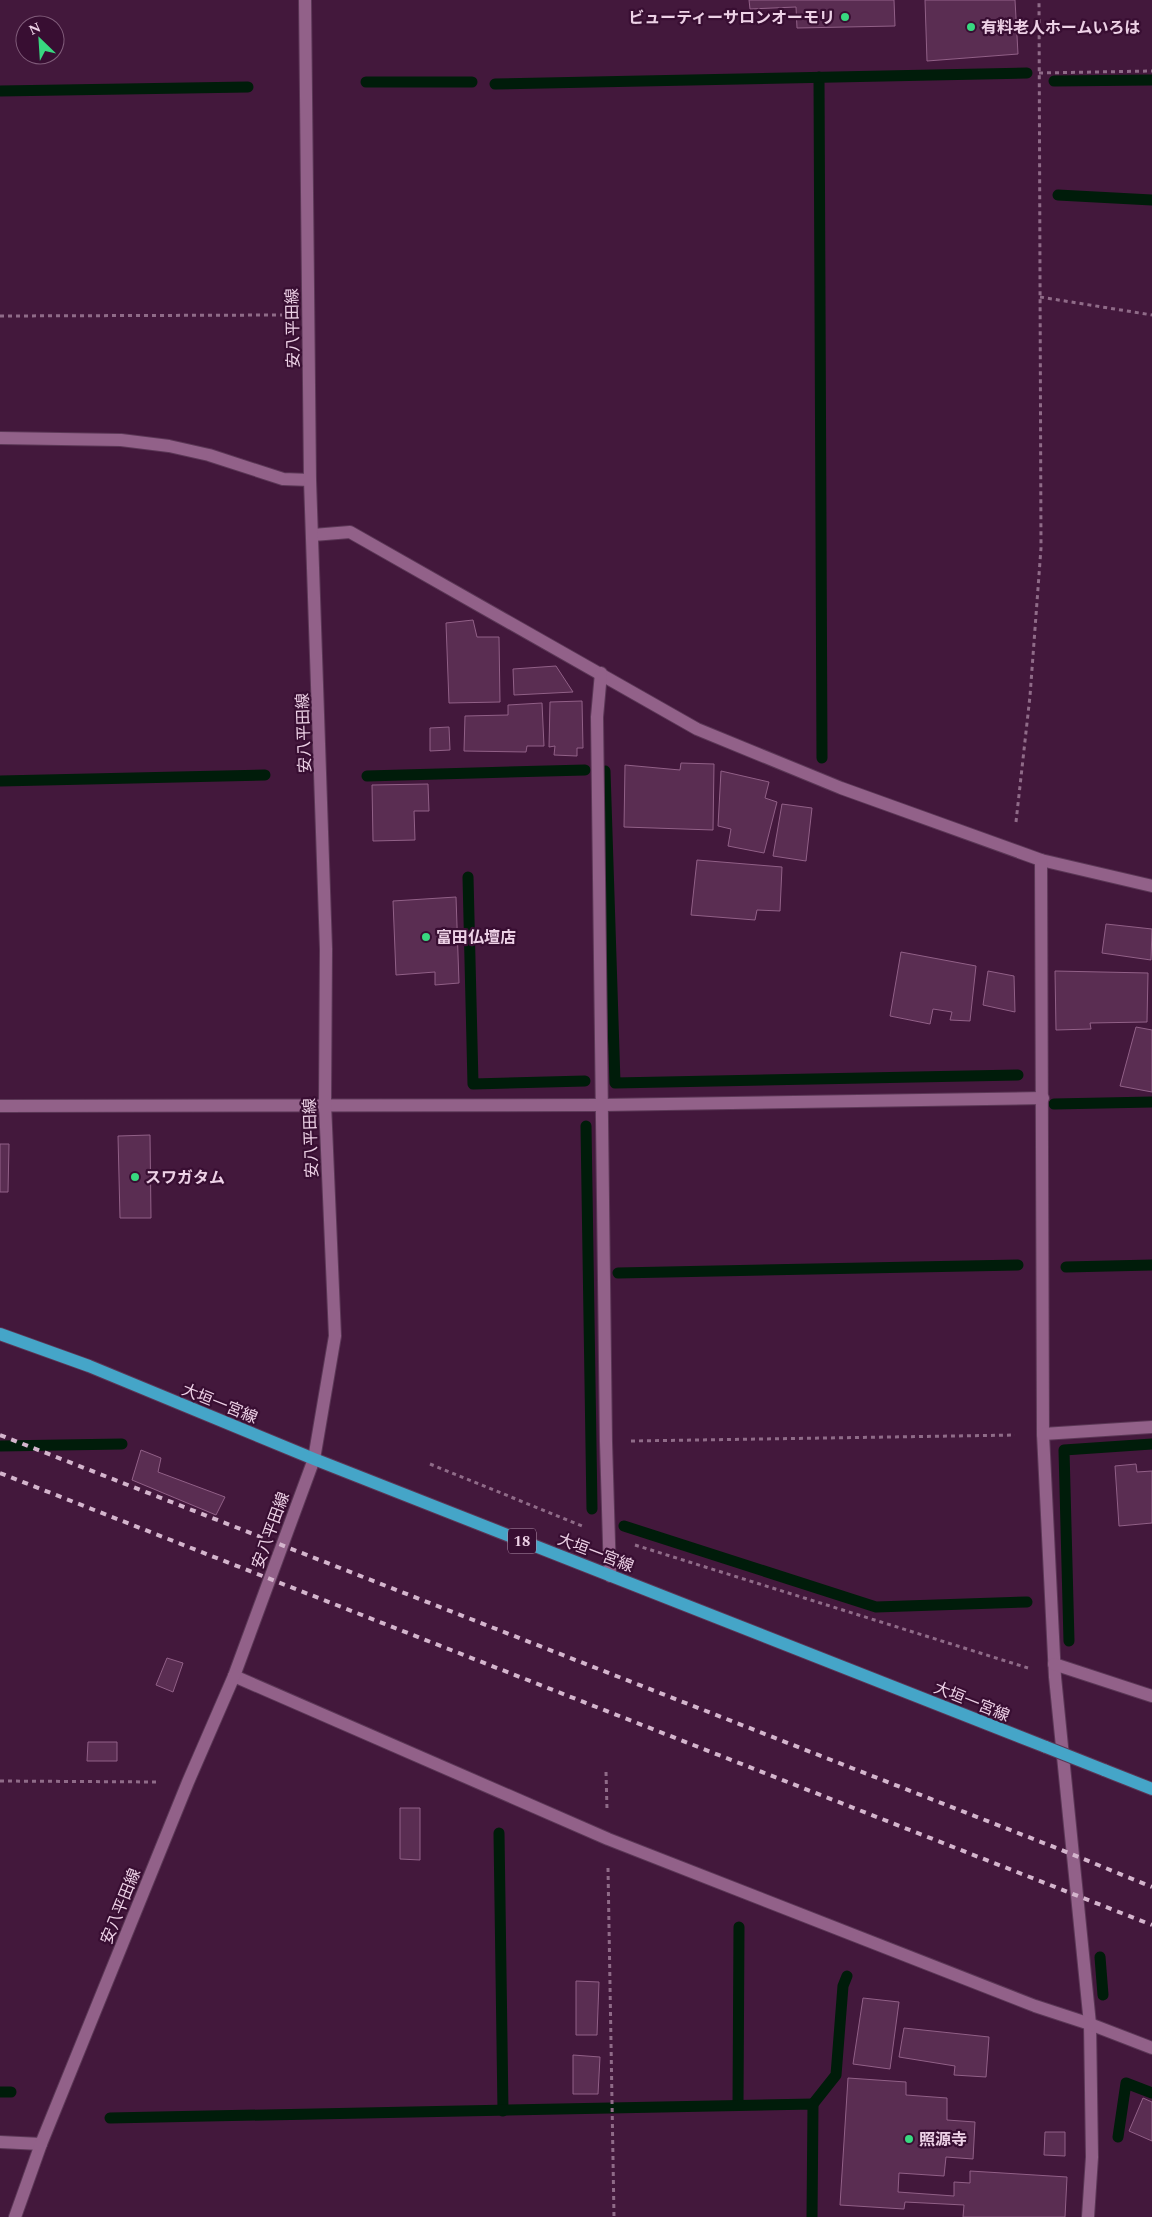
<svg xmlns="http://www.w3.org/2000/svg" width="1152" height="2217" viewBox="0 0 1152 2217" font-family="Spectral,'Noto Sans JP',serif">
<rect width="100%" height="100%" fill="#43183c"/>
<g fill="none" stroke-linecap="round" stroke-linejoin="round">
<g stroke="#001c0a" stroke-width="11">
<path d="M819,77l3,681"/>
<path d="M1054,81l98,-1"/>
<path d="M366,82h106"/>
<path d="M495,84l532,-11"/>
<path d="M0,91l248,-4"/>
<path d="M1058,195l94,5"/>
<path d="M605,771l10,312 403,-8"/>
<path d="M367,776l218,-6"/>
<path d="M0,781l265,-6"/>
<path d="M468,877l5,207 112,-3"/>
<path d="M1054,1104l98,-2"/>
<path d="M586,1126l6,383"/>
<path d="M1066,1267l86,-2"/>
<path d="M618,1273l400,-8"/>
<path d="M0,1446l122,-2"/>
<path d="M624,1526l252,81 151,-5"/>
<path d="M1069,1641l-5,-191 88,-6"/>
<path d="M499,1833l4,278"/>
<path d="M1100,1957l3,38"/>
<path d="M0,2092h11"/>
<path d="M813,2104l23,-29 7,-89 4,-10"/>
<path d="M738,2105l1,-178"/>
<path d="M110,2118l703,-14 -1,113"/>
<path d="M1118,2137l8,-54 26,10"/>
</g>
</g>
<g fill="#5a2d52" stroke="#916087">
<path d="M749,0h145l1,26 -98,2 -1,-21 -46,2z"/>
<path d="M925,0h90l3,54 -91,7z"/>
<path d="M473,620l4,17h22l1,65 -51,1 -3,-80z"/>
<path d="M556,666l17,26 -59,3 -1,-26z"/>
<path d="M582,701l1,47h-6v8l-23,-1 1,-9 -6,1 1,-45z"/>
<path d="M542,703l2,43h-17l-1,6 -62,-1 1,-35 43,-1v-10z"/>
<path d="M449,727l1,23 -20,1v-23z"/>
<path d="M681,763l33,1 -1,66 -89,-3 1,-62 55,5z"/>
<path d="M721,771l48,11 -4,16 12,4 -13,51 -36,-7 3,-17 -13,-3z"/>
<path d="M428,784l1,27h-15l1,29 -42,1 -1,-56z"/>
<path d="M782,804l30,4 -6,53 -33,-5z"/>
<path d="M697,860l85,7 -2,44 -23,-1 -2,10 -64,-5z"/>
<path d="M456,897l3,86 -24,2v-13l-39,3 -3,-74z"/>
<path d="M1106,924l46,5 -1,31 -49,-7z"/>
<path d="M901,952l75,14 -6,55 -20,-1 2,-8 -19,-3 -3,15 -40,-8z"/>
<path d="M988,971l26,5 1,36 -32,-7z"/>
<path d="M1055,971l93,2 -1,49 -57,1 1,6 -35,1z"/>
<path d="M1136,1027l16,3v62l-32,-6z"/>
<path d="M150,1135l1,83h-31l-2,-82z"/>
<path d="M0,1144h9l-1,48h-8z"/>
<path d="M141,1450l20,8 -3,14 67,25 -9,18 -84,-35z"/>
<path d="M1136,1464l1,8 15,-1v52l-33,3 -4,-60z"/>
<path d="M167,1658l16,5 -10,29 -17,-7z"/>
<path d="M88,1742h29v19h-30z"/>
<path d="M400,1808h20v52l-20,-1z"/>
<path d="M576,1981l23,1 -2,53h-21z"/>
<path d="M863,1998l36,4 -9,67 -37,-5z"/>
<path d="M904,2028l85,9 -3,40 -32,-2 1,-9 -56,-9z"/>
<path d="M573,2055l27,2 -2,37h-25z"/>
<path d="M848,2078l58,4v13l41,3v22l28,2 -2,37 -27,-2 -2,19 -45,-3 -1,19 56,4v-14l16,1v-12l97,6 -2,40h-102l1,-12 -59,-3 -1,7 -64,-4z"/>
<path d="M1143,2098l9,4v39l-23,-10z"/>
<path d="M1045,2132h20v24l-21,-1z"/>
</g>
<g fill="none" stroke-linecap="round" stroke-linejoin="round">
<g stroke="#5b3756" stroke-width="14">
<g id="minor">
<path d="M0,438l121,2 48,6 40,9 74,24 27,1"/>
<path d="M313,535l37,-3 347,197 144,59 200,72 111,26"/>
<path d="M601,673l-4,44 9,725 4,134"/>
<path d="M1041,860l2,574 12,243 35,347 2,133 -4,60"/>
<path d="M0,1106l602,-1 441,-7"/>
<path d="M1043,1434l109,-7"/>
<path d="M1054,1664l98,32"/>
<path d="M234,1676l374,163 427,167 55,18 62,24"/>
</g>
</g>
<g stroke="#5b3756" stroke-width="14">
<path id="tertiary" d="M0,2142l41,2"/>
</g>
<g stroke="#5b3756" stroke-width="14">
<path id="secondary" d="M15,2217l26,-73 147,-362 46,-106 80,-217 21,-123 -10,-232 1,-155 -16,-469 -5,-480"/>
</g>
<g stroke="#5b3756" stroke-width="14">
<g id="primary">
<path d="M0,1334l89,32 225,93 732,288"/>
<path d="M1104,1770l48,19"/>
</g>
</g>
<g stroke="#8f6b88" stroke-width="3" stroke-dasharray="4 4" stroke-linecap="butt">
<path d="M1039,73l113,-2"/>
<path d="M1040,297l112,18"/>
<path d="M0,316l282,-1"/>
<path d="M1016,822l14,-126 11,-148 -2,-548"/>
<path d="M631,1441l384,-6"/>
<path d="M430,1464l152,62"/>
<path d="M635,1545l393,123"/>
<path d="M606,1772l1,37"/>
<path d="M0,1781l160,1"/>
<path d="M608,1868l6,349"/>
</g>
<use href="#minor" stroke="#926189" stroke-width="12"/>
<use href="#tertiary" stroke="#926189" stroke-width="12"/>
<use href="#secondary" stroke="#926189" stroke-width="12"/>
<use href="#primary" stroke="#45a5c8" stroke-width="12"/>
<g stroke="#d4b5cd" stroke-width="4" stroke-dasharray="6 6" stroke-linecap="butt">
<path d="M0,1435l1059,414 93,38"/>
<path d="M0,1473l1152,452"/>
</g>
<g stroke="#5b3756" stroke-width="14" stroke-linecap="butt">
<path id="primary-bridge" d="M1046,1747l58,23"/>
</g>
<use href="#primary-bridge" stroke="#45a5c8" stroke-width="12"/>
</g>
<g fill="#38d880" stroke="#380e32" stroke-width="2">
<circle cx="845" cy="17" r="5"/>
<circle cx="971" cy="27" r="5"/>
<circle cx="426" cy="937" r="5"/>
<circle cx="135" cy="1177" r="5"/>
<circle cx="909" cy="2139" r="5"/>
</g>
<g text-anchor="middle" stroke-width="4.5" stroke-linejoin="round" paint-order="stroke">
<rect fill="#380e32" stroke="#b796b0" stroke-width="1" x="508" y="1528.5" width="28" height="25" rx="4"/>
<g font-size="15" font-weight="bold" fill="#edd1e6">
<text x="522" y="1546">18</text>
</g>
<g font-size="16" font-weight="bold" fill="#edd1e6" stroke="#380e32" text-anchor="start">
<text x="835" y="23" text-anchor="end">ビューティーサロンオーモリ</text>
<text x="981" y="33">有料老人ホームいろは</text>
<text x="436" y="943">富田仏壇店</text>
<text x="145" y="1183">スワガタム</text>
<text x="919" y="2145">照源寺</text>
</g>
<g font-size="16" fill="#edd1e6" stroke="#380e32">
<text transform="translate(292 328) rotate(-91)" y="6">安八平田線</text>
<text transform="translate(303 733) rotate(-92)" y="6">安八平田線</text>
<text transform="translate(310 1138) rotate(-92)" y="6">安八平田線</text>
<text transform="translate(220 1403) rotate(22)" y="6">大垣一宮線</text>
<text transform="translate(270 1530) rotate(-70)" y="6">安八平田線</text>
<text transform="translate(596 1552) rotate(21)" y="6">大垣一宮線</text>
<text transform="translate(972 1701) rotate(22)" y="6">大垣一宮線</text>
<text transform="translate(120 1906) rotate(-68)" y="6">安八平田線</text>
</g>
</g>
<g transform="translate(40 40) rotate(335)"><circle r="24" fill="#380e32" stroke="#805c7a"/>
<path d="M0-4L9 19L0 12L-9 19Z" fill="#38d880"/>
<text y="-8" font-size="14" font-weight="bold" text-anchor="middle" fill="#edd1e6">N</text>
</g>
</svg>
